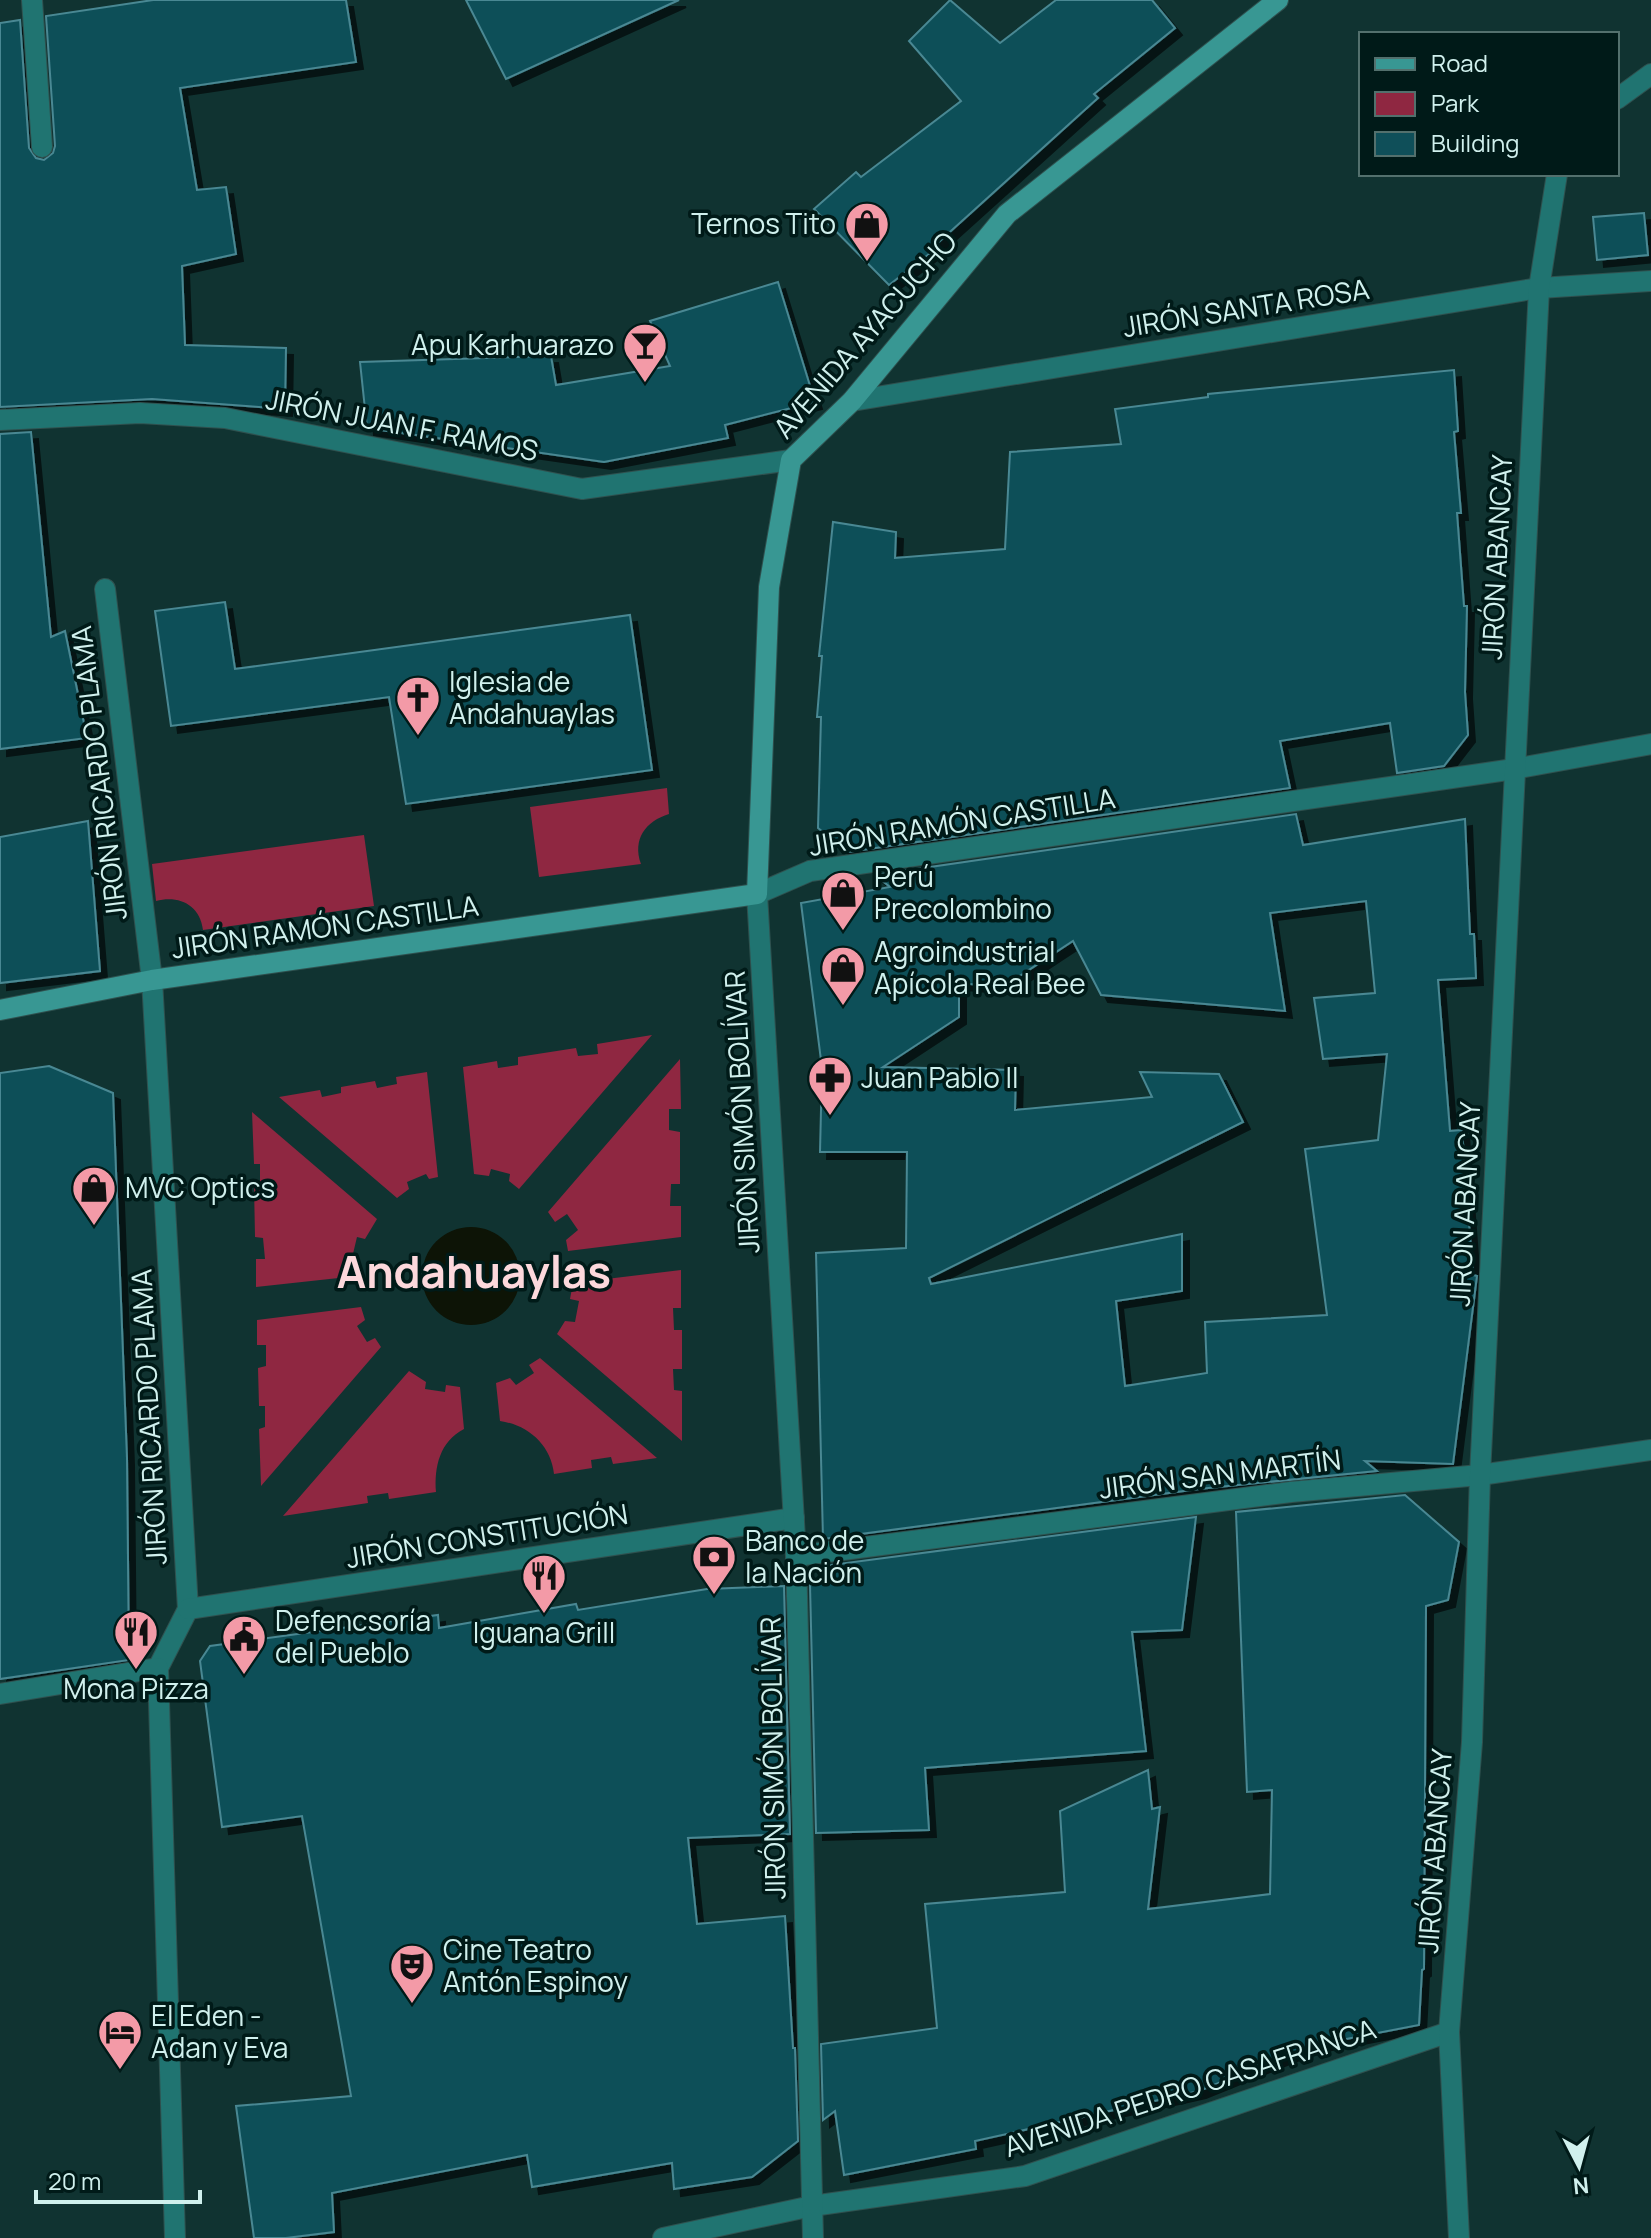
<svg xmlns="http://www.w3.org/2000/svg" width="1651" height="2238" viewBox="0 0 1651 2238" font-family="Manrope,sans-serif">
<defs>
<filter id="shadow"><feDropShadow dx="7" dy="7" stdDeviation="0" flood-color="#0009"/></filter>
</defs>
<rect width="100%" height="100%" fill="#103331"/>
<g fill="#8f2741">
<path d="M667,788l2,26c-23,7 -37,25 -28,50l-102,13 -9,-70z"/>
<path d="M364,835l10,71 -171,24c-3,-25 -24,-35 -47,-29l-4,-37z"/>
<path d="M652,1035l-133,154 -10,-8 1,-7 -19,-5 -2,7 -15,-2 -11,-107 34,-6 1,7 20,-3v-8l58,-9 2,8 20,-2 -1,-10z"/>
<path d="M680,1059l1,50h-12v21l11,2v52h-9l-1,22h11v31l-113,14 -2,-11 12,-10 -11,-16 -12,8 -7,-10z"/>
<path d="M427,1072l11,105 -9,2 -3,-5 -19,8 2,7 -12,9 -118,-101 41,-7 2,7 19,-4v-6l34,-6 2,7 20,-4 -1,-7z"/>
<path d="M252,1112l125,107 -12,20 -8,-2 -5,21 8,2 -3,16 -101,11v-28h9l-2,-21 -8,-1 -1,-51 6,-1v-21h-6z"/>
<path d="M681,1270v38h-8l1,22h8v39h-9l1,21 8,1v50l-125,-107 8,-13 10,1 4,-21 -9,-2 3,-16z"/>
<path d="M361,1307l4,13 -8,6 10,16 8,-4 6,9 -120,139 -2,-57 6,-2v-21h-6l-1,-38 8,-2v-21h-9v-25z"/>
<path d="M540,1358l117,100 -44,6 -2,-7 -20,3 1,8 -38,6c-3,-29 -26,-49 -54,-53l-4,-38 14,-5 6,7 18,-12 -5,-8z"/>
<path d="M409,1371l17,11 -1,7 20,3 1,-7 14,2 4,42c-24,12 -30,38 -28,63l-47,7 -1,-6 -21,3 1,7 -85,13z"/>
</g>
<circle fill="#0d1406" cx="471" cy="1276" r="49"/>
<g fill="#0f4f59" stroke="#498893" stroke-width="2" fill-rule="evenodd" filter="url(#shadow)">
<path d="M153,0h193l10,62 -176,26 17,102 29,-3 10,67 -54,12 3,79 101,3 -1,61 -133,-10 -152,8v-384l20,-3 9,128 7,10 8,2 9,-7 2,-7 -9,-130z"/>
<path d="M466,0h213l-173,79z"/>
<path d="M950,0l50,43 56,-43h96l23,28 -81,66 4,4 -167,151 2,2 -44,34 -75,-76 42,-37 5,5 100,-76 -52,-60z"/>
<path d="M1644,213l4,42 -51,5 -4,-43z"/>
<path d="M778,282l37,120 -90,23 3,13 -124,24 -237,-34 -7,-66 191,-6 5,29 114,-19 -20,-45z"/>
<path d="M1454,370l4,61 -4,1 7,81h-4l7,93h3l-2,86 3,43 -24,31 -47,7 -7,-50 -110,18 10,47 -442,64 -30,-24 3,-111h-4l5,-61h-3l14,-134 63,10 -1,26 110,-9 5,-97 111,-8 -6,-35 93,-12v-3z"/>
<path d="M31,432l20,205 14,-6 22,107 -87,11v-315z"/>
<path d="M225,602l10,67 395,-54 22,155 -246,34 -17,-107 -218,29 -16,-115z"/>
<path d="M1296,814l7,31 162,-26 5,115h4l2,44 -38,2 12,151 12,-1 11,145 4,1 -24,188 -88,-3 12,10 -178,18 -376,50 -7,-286 90,-5 1,-96h-87l2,-84 -21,-165 89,-16 -15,-12zM1366,901l9,92 -61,5 9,61 64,-5 -9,86 -73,9 22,166 -122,7 2,51 -82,13 -9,-85 66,-10v-57l-251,50 -2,-6 314,-156 -24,-48 -79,-2 12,25 -137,13 1,-40 -133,-3 76,-50v-34l44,4 70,-46 28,54 184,16 -15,-98z"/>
<path d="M88,821l12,150 -100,12v-146z"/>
<path d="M49,1066l64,27 14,365 2,202 -129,19v-606z"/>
<path d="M1405,1495l54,47 -11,58 -22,6 -2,363 -2,1 -3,55 -109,21 -111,45 -224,50 1,8 -132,26 -9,-64 -12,9 -2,-76 116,-16 -12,-124 140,-12 -5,-81 88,-41 4,39 8,-2 -12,102 122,-15 2,-104 -25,2 -11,-280z"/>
<path d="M1196,1517l-14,113 -50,2 14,119 -221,17 4,62 -113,3 -6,-248 9,-1v-6l5,-1 -1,-11z"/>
<path d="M784,1586l6,248 -102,4 9,86 88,-8 8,132h2l3,93 -46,36 -78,12 -2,-26 -140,24 -5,-32 -195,38 2,39 -48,6h-32l-18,-132 115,-10 -49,-280 -80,11 -22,-166 10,-15 228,-31 1,13 137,-24 2,6 129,-21z"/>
</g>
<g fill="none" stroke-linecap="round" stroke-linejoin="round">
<g stroke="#2f514f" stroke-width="22">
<path id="lane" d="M105,589l47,391"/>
</g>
<g stroke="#2f514f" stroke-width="22">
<g id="street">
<path d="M32,0l10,147"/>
<path d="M1617,99l34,-25"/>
<path d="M852,401l687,-113 112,-7"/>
<path d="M0,420l140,-7 85,5 357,71 209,-29"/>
<path d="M152,980l36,629 -30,59 17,570"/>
<path d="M796,1556l495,-64 189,-17 171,-25"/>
<path d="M188,1609l606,-91"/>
<path d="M0,1694l158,-26"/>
<path d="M663,2238l149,-32 213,-30 424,-144"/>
<path d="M813,2238l-17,-682 -39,-662 53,-23 704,-102 137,-25"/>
<path d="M1459,2238l-10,-206 23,-290 8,-267 59,-1187 18,-114"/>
</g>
</g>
<g stroke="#2f514f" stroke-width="22">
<path id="secondary" d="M0,1010l152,-30 605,-86 12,-307 22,-127 61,-59 155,-187 271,-214"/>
</g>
<use href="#lane" stroke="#207471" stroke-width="20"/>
<use href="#street" stroke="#207471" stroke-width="20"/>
<use href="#secondary" stroke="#389793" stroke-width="20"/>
</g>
<defs>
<g id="shop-pin" transform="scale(2.3)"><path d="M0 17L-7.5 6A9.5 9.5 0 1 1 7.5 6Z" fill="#f39aa7" stroke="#001a18"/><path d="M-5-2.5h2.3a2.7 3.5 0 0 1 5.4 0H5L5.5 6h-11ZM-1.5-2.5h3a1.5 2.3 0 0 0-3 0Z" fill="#111"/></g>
<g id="bar-pin" transform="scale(2.3)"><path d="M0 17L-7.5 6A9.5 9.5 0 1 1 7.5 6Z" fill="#f39aa7" stroke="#001a18"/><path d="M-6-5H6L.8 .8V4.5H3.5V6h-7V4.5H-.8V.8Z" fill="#111"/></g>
<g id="church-pin" transform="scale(2.3)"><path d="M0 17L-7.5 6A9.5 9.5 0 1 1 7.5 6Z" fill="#f39aa7" stroke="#001a18"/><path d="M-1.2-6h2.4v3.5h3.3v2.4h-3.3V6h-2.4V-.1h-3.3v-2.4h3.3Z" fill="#111"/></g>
<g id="pharmacy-pin" transform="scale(2.3)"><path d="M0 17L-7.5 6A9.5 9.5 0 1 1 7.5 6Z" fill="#f39aa7" stroke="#001a18"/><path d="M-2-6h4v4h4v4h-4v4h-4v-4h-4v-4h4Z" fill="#111"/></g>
<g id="bank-pin" transform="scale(2.3)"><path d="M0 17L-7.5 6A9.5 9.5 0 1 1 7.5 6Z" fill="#f39aa7" stroke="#001a18"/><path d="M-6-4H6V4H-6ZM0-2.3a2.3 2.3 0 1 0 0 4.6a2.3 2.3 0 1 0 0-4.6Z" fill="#111"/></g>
<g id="restaurant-pin" transform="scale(2.3)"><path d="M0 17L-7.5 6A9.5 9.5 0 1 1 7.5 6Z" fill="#f39aa7" stroke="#001a18"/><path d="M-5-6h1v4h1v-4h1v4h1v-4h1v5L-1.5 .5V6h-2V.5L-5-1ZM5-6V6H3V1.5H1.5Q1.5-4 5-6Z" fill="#111"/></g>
<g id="civic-pin" transform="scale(2.3)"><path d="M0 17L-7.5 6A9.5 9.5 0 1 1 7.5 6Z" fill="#f39aa7" stroke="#001a18"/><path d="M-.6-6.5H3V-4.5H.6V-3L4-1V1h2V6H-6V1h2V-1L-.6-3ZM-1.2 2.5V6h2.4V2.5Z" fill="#111"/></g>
<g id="theatre-pin" transform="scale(2.3)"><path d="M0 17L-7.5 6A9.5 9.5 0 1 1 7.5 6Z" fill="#f39aa7" stroke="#001a18"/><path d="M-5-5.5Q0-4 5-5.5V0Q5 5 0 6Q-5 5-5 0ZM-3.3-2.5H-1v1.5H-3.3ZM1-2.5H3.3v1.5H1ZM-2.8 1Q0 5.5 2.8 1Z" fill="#111"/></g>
<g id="hotel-pin" transform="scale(2.3)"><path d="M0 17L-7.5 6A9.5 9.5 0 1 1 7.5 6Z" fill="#f39aa7" stroke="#001a18"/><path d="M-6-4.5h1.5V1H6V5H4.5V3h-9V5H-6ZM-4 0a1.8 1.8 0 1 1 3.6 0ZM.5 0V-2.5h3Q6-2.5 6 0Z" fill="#111"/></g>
</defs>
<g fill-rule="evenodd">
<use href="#shop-pin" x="867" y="224"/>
<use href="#bar-pin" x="645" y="345"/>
<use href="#church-pin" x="418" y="698"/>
<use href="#shop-pin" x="843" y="893"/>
<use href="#shop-pin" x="843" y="968"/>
<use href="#pharmacy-pin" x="830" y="1078"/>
<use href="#shop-pin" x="94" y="1188"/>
<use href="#bank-pin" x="714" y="1557"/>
<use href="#restaurant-pin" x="544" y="1576"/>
<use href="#restaurant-pin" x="136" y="1632"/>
<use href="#civic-pin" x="244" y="1637"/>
<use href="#theatre-pin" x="412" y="1966"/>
<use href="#hotel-pin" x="120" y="2032"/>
</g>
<g text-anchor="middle" stroke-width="7" stroke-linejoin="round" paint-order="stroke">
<g font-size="28" fill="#d0f0ed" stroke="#001a18" text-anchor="start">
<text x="836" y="234" text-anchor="end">Ternos Tito</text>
<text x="614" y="355" text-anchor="end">Apu Karhuarazo</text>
<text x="449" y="692">Iglesia de<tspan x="449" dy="32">Andahuaylas</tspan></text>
<text x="874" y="887">Perú<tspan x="874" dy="32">Precolombino</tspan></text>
<text x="874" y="962">Agroindustrial<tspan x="874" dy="32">Apícola Real Bee</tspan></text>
<text x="861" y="1088">Juan Pablo II</text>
<text x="125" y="1198">MVC Optics</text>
<text x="745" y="1551">Banco de<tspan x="745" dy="32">la Nación</tspan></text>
<text x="275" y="1631">Defencsoría<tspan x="275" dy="32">del Pueblo</tspan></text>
<text x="544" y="1643" text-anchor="middle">Iguana Grill</text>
<text x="136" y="1699" text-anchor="middle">Mona Pizza</text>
<text x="443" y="1960">Cine Teatro<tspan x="443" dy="32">Antón Espinoy</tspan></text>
<text x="151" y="2026">El Eden -<tspan x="151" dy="32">Adan y Eva</tspan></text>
</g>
<g font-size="28" fill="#d0f0ed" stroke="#001a18">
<text transform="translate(1246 308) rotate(-9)" y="10">JIRÓN SANTA ROSA</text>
<text transform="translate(865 335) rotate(-49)" y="10">AVENIDA AYACUCHO</text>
<text transform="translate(402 425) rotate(11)" y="10">JIRÓN JUAN F. RAMOS</text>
<text transform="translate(1497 557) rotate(-87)" y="10">JIRÓN ABANCAY</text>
<text transform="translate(99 773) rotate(-97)" y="10">JIRÓN RICARDO PLAMA</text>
<text transform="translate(962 822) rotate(-9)" y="10">JIRÓN RAMÓN CASTILLA</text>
<text transform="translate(325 927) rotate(-8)" y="10">JIRÓN RAMÓN CASTILLA</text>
<text transform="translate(742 1112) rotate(-93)" y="10">JIRÓN SIMÓN BOLÍVAR</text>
<text transform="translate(1465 1204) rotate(-87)" y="10">JIRÓN ABANCAY</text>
<text transform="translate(149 1417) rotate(-93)" y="10">JIRÓN RICARDO PLAMA</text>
<text transform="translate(1220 1474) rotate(-7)" y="10">JIRÓN SAN MARTÍN</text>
<text transform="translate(487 1536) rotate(-9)" y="10">JIRÓN CONSTITUCIÓN</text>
<text transform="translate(773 1758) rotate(-91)" y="10">JIRÓN SIMÓN BOLÍVAR</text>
<text transform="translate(1435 1851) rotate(-86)" y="10">JIRÓN ABANCAY</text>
<text transform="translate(1190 2088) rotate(-18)" y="10">AVENIDA PEDRO CASAFRANCA</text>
</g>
<g font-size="44" font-weight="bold" fill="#fcd8dc" stroke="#001a18">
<text x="474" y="1288">Andahuaylas</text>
</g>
</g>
<rect x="1359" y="32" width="260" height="144" fill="#001a18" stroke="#53706d" stroke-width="2"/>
<rect x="1375" y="58" width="40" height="12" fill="#389793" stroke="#53706d" stroke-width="2"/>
<text x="1431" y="72" font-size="24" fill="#d0f0ed">Road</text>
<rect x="1375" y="92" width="40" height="24" fill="#8f2741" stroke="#53706d" stroke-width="2"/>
<text x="1431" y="112" font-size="24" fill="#d0f0ed">Park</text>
<rect x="1375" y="132" width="40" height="24" fill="#0f4f59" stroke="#53706d" stroke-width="2"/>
<text x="1431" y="152" font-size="24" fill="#d0f0ed">Building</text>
<g transform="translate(1579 2166) rotate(174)" stroke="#001a18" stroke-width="6" paint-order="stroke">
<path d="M0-6L14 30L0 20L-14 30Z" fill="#d0f0ed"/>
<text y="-12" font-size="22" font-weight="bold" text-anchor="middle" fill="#d0f0ed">N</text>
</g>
<path d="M36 2190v12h164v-12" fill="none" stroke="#d0f0ed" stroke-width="4"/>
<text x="48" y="2190" font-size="24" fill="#d0f0ed" stroke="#001a18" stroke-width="6" paint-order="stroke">20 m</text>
</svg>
